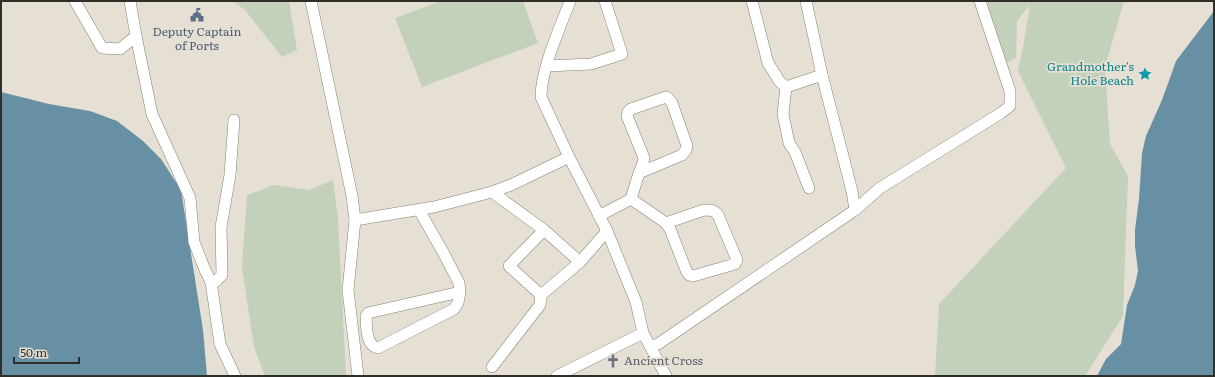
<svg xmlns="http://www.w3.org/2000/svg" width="1215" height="377" viewBox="0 0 1215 377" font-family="Literata,serif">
<rect width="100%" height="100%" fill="#e5e0d3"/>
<g fill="#c3d0ba">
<path d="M233,1h56l8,49 -15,7 -37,-47z"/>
<path d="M441,1h82l15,42 -116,44 -27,-69z"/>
<path d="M986,1h138l-19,66 5,77 18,32 -5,140 -38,60h-150l4,-72 127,-136 -48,-97 6,-29 6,-37 -13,16 -1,37 -10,5z"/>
<path d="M333,180l5,39 8,157h-81l-11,-29 -12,-80 5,-72 27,-10 35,5z"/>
</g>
<g fill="#6790a4">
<path d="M1214,11v365h-117l9,-17 15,-15 6,-39 8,-20 3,-14 -3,-25v-16l4,-31 3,-46 4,-17 16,-36 14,-39z"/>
<path d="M1,92l48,12 41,7 27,10 26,20 18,18 20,31 22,140 4,46h-206z"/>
</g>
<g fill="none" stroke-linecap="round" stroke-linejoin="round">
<g stroke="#868176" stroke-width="12">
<g id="minor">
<path d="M75,1l27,47 18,1 16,-13 -6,-35"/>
<path d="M311,1l41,195 3,24 -7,70 10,86"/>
<path d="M570,1c-10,27 -29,68 -29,96l28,60 38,74 29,71 7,31 23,43"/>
<path d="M752,1l16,62 12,19 6,5"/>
<path d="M806,1l16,74 30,116 3,19"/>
<path d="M136,36l16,78 38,84 4,44 11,28 6,12 5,-1 6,-6 -1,-48 9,-52 4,-55"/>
<path d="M547,66l44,-2 31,-10 -17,-53"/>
<path d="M786,87l-3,27 6,29 6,9 14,36"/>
<path d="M786,87l36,-12"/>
<path d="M569,157l-58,28 -19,7 52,38 36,32"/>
<path d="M631,199l35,24 4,6 16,41 3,5 4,1 42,-12 2,-4 -19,-45c-4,-5 -7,-5 -14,-5l-38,13"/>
<path d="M419,210l24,42 16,31 1,9 -2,11 -4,6 -76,39c-13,-3 -11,-21 -12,-32l2,-3 92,-21"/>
<path d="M599,216l32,-17 8,-26 4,-10 1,-5 -17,-42 1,-4 3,-3 35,-12 2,1 4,5 15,43 -1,4 -4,5 -43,18"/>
<path d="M355,220l79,-13 58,-15"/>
<path d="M211,282l9,62 15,32"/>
<path d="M541,295l-32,-29 35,-36"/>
<path d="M651,346l7,-2 197,-134 25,-22 121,-75 9,-7v-15l-30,-90"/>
<path d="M492,367l48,-62 1,-10 39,-33 27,-31"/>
<path d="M557,376l86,-43"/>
</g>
</g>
<use href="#minor" stroke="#fff" stroke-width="11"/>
</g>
<defs>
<g id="civic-bare" transform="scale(1.08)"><path d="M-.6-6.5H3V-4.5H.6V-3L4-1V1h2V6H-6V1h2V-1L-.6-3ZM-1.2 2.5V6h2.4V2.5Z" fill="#5c6f8a" stroke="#e5e0d3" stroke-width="2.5" paint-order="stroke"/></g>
<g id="sight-bare" transform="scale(1.08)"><path d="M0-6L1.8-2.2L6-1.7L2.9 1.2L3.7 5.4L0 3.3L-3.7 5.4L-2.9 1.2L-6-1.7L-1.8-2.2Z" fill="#0f9aa8" stroke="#e5e0d3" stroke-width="2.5" paint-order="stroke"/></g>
<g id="church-bare" transform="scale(1.08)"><path d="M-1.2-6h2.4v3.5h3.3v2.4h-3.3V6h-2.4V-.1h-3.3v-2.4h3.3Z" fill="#6b7280" stroke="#e5e0d3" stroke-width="2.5" paint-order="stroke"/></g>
</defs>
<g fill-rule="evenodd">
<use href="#civic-bare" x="197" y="15"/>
<use href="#sight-bare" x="1145" y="74"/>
<use href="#church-bare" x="613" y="361"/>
</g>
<g text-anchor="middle" stroke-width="3.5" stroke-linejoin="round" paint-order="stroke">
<g font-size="12" fill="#4e5e75" stroke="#e5e0d3">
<text x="197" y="36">Deputy Captain<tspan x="197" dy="14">of Ports</tspan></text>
</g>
<g font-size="12" fill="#0d838f" stroke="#e5e0d3" text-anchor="end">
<text x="1134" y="71">Grandmother's<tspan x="1134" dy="14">Hole Beach</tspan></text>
</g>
<g font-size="12" fill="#5b616d" stroke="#e5e0d3" text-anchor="start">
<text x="624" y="365">Ancient Cross</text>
</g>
</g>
<rect width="1215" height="377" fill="none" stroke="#302e29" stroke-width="4"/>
<path d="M14 357v6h65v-6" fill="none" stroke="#302e29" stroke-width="2"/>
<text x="20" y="357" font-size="12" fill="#302e29" stroke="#e5e0d3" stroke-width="3" paint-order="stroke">50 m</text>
</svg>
